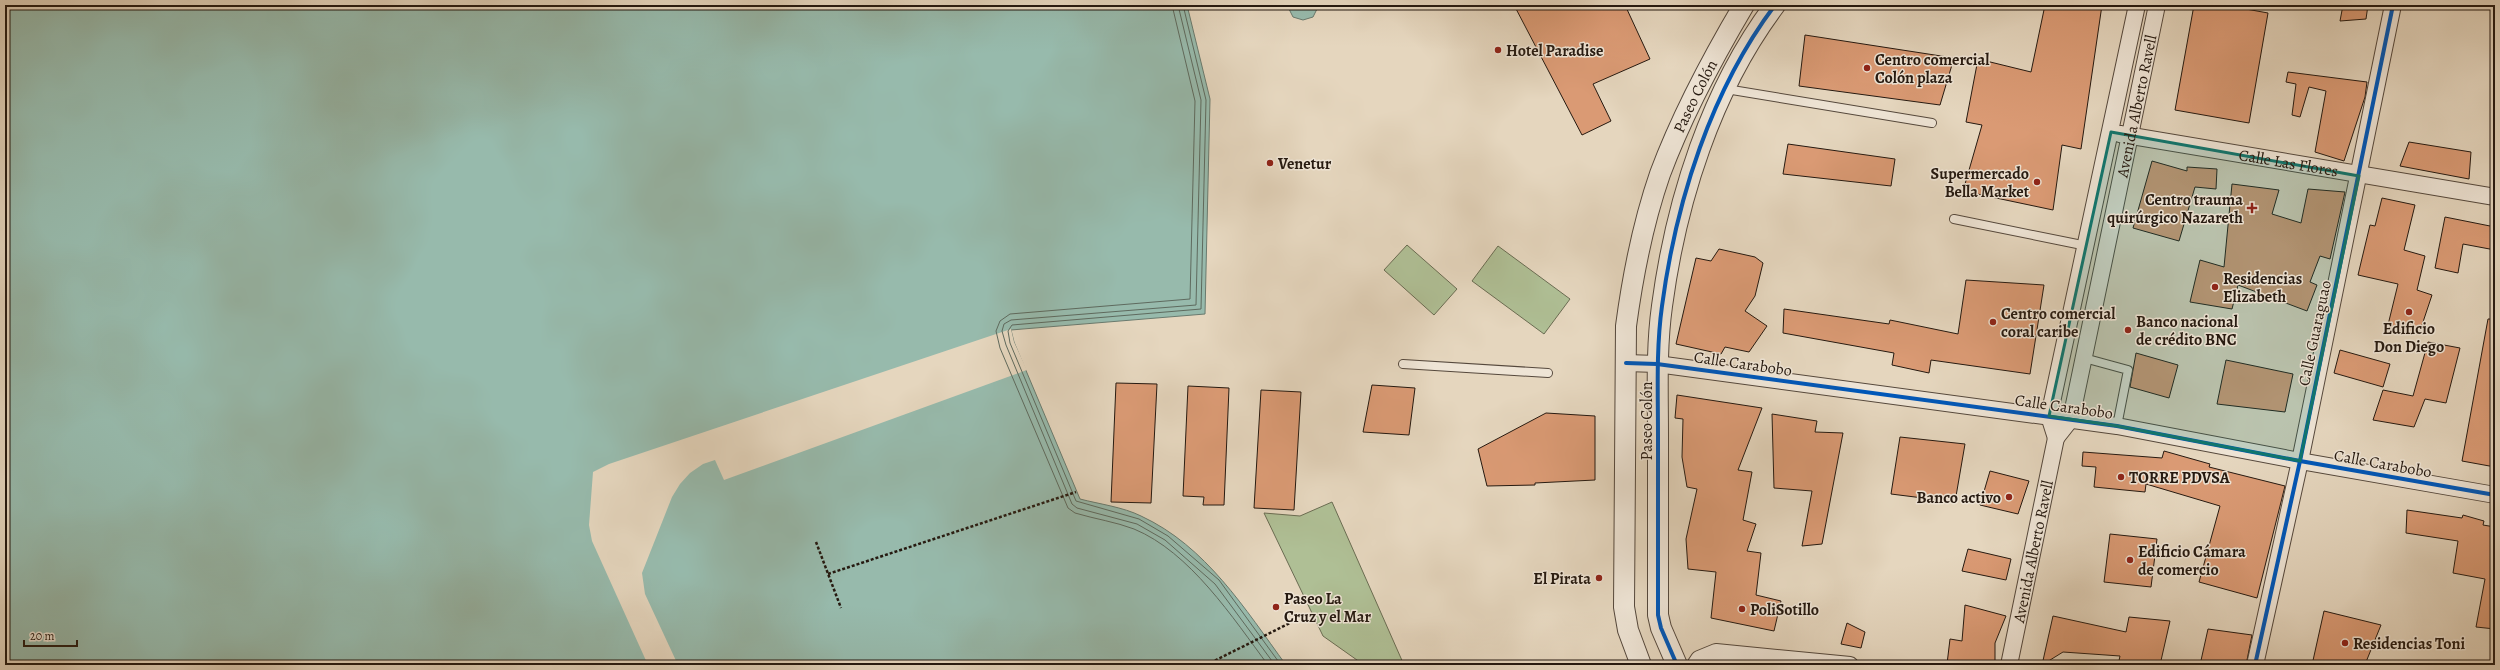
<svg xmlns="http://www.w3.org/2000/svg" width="2500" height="670" viewBox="0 0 2500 670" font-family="Alegreya,serif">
<rect width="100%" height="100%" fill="#e5d6be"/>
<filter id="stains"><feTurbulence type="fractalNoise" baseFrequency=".005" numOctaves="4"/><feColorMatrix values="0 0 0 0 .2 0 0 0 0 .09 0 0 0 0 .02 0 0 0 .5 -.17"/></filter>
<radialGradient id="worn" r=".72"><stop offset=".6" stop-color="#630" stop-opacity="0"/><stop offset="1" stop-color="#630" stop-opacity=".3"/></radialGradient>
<g fill="#afbf95" stroke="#6a6c52">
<path d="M1407,245l50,44 -23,26 -50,-45z"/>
<path d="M1498,246l72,53 -26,35 -72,-53z"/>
<path d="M1332,502l72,163h-40l-41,-29 -59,-123 36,3z"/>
</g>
<g fill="#97baac" stroke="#697a6e">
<path d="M5,5h1182l23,94 -5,215 -194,16 3,12 66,157c19,5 43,8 61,17 65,30 104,93 145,149h-1281z"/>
<path d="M1287,5h32l-6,12 -10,3 -10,-3z"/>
</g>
<path fill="#e5d6be" d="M1011,329l3,13 13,28 -303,110 -9,-20 -12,4 -13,9 -10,11 -8,13 -30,76 3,21 33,71h-30l-56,-124 -3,-16 4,-53 16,-8z"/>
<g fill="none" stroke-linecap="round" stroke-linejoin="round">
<g stroke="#5e6a5e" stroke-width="1">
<path d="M1172,5l23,96 -5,198 -180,15 -10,7 -4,10 4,17 68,160 7,5c20,6 41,9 59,16 56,23 99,89 134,136"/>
<path d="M1178,5l23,95 -5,205 -185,15 -7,4 -2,7 4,14 66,159 5,4 60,16 28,16 50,44 60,81"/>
<path d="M1183,5l23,95 -5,209 -189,16 -4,6 2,12 66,158 63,18 29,17 51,44 62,85"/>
</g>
</g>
<g fill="#da9a74" stroke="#251910">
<path d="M1514,5h111l25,54 -57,25 18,37 -29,14z"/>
<path d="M2045,5h57l-21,144 -19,-4 -9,65 -90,-19 19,-66 -16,-3 12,-63 53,13z"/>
<path d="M2194,5h30l44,8 -19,110 -74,-13z"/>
<path d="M2343,5h25l-2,14 -26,2z"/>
<path d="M1805,35l149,23 -14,47 -141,-19z"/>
<path d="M2288,72l79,10 -2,15 -21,64 -29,-9 11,-61 -17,-4 -9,30 -8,-2 4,-31 -10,-2z"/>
<path d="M2409,142l62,10 -2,27 -69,-13z"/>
<path d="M1788,144l107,15 -4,27 -108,-12z"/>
<path d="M2152,161l35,10v-4l30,2 -1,20 -21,-2 -16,54 -46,-13z"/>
<path d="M2232,184l47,6 -7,24 29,9 7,-34 37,3 -15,67 -10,-3 -10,26 7,3 -10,26 -69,-26 -6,24 -42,-7 10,-42 24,7z"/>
<path d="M2382,198l33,7 -11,45 21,6 -8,34 15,5 -13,39 -32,-5 11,-45 -40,-9 12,-50 5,1z"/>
<path d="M2445,217l50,10v23l-32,-6 -5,29 -23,-5z"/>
<path d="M1719,249l36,8 8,6 -8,33 -10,15 22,15 -18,26 -24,-5 -4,7 -45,-10 20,-86 15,3z"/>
<path d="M1966,280l78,5 -14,89 -99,-14 -2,13 -37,-8 2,-12 -111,-20 1,-24 105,15 1,-4 68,14z"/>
<path d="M2488,319h7v148l-33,-6z"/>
<path d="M2428,342l32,6 -14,55 -21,-4 -11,28 -41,-7 10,-30 30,6z"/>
<path d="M2340,350l50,14 -7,23 -49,-14z"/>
<path d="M2136,353l42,12 -9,33 -39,-11z"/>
<path d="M2226,360l67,14 -8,38 -68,-8z"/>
<path d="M1116,383l41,1 -6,119 -40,-1z"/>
<path d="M1372,385l43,3 -6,47 -46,-3z"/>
<path d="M1188,386l41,2 -5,117h-21l1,-8 -21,-1z"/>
<path d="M1261,390l40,2 -7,118 -40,-2z"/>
<path d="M1677,395l85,13 -24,62 14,2 -9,48 13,4 -9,27 14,2 -5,42 25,6 -7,30 -63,-13 5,-46 -28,-3 -2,-30 11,-50 -10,-2 -5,-30 1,-38 -8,-1z"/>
<path d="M1546,413l49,3v64l-60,3v2l-48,1 -9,-37z"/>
<path d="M1772,414l45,7 -2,11 28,1 -21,111 -20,2 10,-55 -38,-3z"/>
<path d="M1900,437l65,7 -10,58 -64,-8z"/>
<path d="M2164,451l46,13 -1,3 76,19 -28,112 -58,-16 21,-76 -74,-22 -1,8 -51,-5 2,-20 -14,-1 1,-14 79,6z"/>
<path d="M1990,471l39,10 -11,33 -38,-9z"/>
<path d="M2407,510l55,8 1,-3 21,6 -1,4 12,2v102l-19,-2 9,-48 -32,-6 5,-32 -52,-8z"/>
<path d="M2110,534l47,5 -6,48 -47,-5z"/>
<path d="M1968,549l43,10 -5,21 -44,-9z"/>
<path d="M1965,605l41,11 -11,27v22l-48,-1 3,-25 12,2z"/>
<path d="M2324,611l57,14 -15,37 -16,3h-38z"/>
<path d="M2053,616l73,16 3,-15 41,4 -10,44h-42l2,-9 -57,-4 -21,13z"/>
<path d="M1847,623l18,9 -4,16 -20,-4z"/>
<path d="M2208,629l44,6 -6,30h-46z"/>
</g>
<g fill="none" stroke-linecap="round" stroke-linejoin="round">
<g stroke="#55483c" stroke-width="10">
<g id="service">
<path d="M1726,89l206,34"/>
<path d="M1954,219l133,27"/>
<path d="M2084,358l44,12 -11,56"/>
<path d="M1403,364l145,9"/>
</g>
</g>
<g stroke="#55483c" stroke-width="18">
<g id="minor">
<path id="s1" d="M2120,134l375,63"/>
<path d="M1626,363l31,1 460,62 183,35 195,34"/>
<path id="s2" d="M2049,416l7,22 15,-19 86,-414"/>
<path d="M2049,416l88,-411"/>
<path d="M1695,665l4,-6 17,-7 134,13"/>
<path id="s3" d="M2009,665l47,-227"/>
<path d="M2255,665l45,-204 93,-456"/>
</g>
</g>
<g stroke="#55483c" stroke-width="22">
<g id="tertiary">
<path id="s4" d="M1641,665l-13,-35 -4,-23 2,-281c7,-52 17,-103 34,-152 22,-59 52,-115 84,-169"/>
<path d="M1677,665l-16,-37 -3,-13c0,-60 0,-119 0,-179 0,-43 -2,-87 4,-130 14,-105 49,-216 113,-301"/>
</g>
</g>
<g stroke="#251910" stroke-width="2.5" stroke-dasharray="3 2" stroke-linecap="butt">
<path d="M816,542l25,66"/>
<path d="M828,574l248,-82"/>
<path d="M1206,665l84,-42"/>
</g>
<use href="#service" stroke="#eee4d5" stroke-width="8"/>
<use href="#minor" stroke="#eee4d5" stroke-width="16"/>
<use href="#tertiary" stroke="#eee4d5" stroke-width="20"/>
<g stroke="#eee4d5" stroke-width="6">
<g id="cycleway">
<path d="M1626,363l31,1 460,62 183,35 195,34"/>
<path d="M1677,665l-16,-37 -3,-13c0,-60 0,-119 0,-179 0,-43 -2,-87 4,-130 14,-105 49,-216 113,-301"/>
<path d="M2255,665l45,-204 93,-456"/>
</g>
</g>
<use href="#cycleway" stroke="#0057b8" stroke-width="4"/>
</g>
<path fill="#0f766e" fill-opacity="0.2" stroke="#0f766e" stroke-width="3" stroke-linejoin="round" d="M2111,132l248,44 -59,285 -183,-35 -68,-10z"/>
<g fill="#8f2418" stroke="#eee4d5" stroke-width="1.5">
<circle cx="1498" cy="50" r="4"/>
<circle cx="1867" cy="68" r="4"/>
<circle cx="1270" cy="163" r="4"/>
<circle cx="2037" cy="182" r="4"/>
<path d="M2250 202h4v4h4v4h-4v4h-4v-4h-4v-4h4z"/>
<circle cx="2215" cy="287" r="4"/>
<circle cx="2409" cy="312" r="4"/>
<circle cx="1993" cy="322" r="4"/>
<circle cx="2128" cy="330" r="4"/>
<circle cx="2121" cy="477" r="4"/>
<circle cx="2009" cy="497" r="4"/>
<circle cx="2130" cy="560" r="4"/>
<circle cx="1599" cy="578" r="4"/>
<circle cx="1276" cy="607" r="4"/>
<circle cx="1742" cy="609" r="4"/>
<circle cx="2345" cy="643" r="4"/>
</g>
<g text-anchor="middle" stroke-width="3" stroke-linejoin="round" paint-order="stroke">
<g font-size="16" font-weight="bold" fill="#251910" stroke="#eee4d5" text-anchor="start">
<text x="1506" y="56">Hotel Paradise</text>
<text x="1875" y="65">Centro comercial<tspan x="1875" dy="18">Colón plaza</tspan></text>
<text x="1278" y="169">Venetur</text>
<text x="2029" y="179" text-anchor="end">Supermercado<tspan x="2029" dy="18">Bella Market</tspan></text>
<text x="2243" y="205" text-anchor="end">Centro trauma<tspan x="2243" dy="18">quirúrgico Nazareth</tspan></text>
<text x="2223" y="284">Residencias<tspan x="2223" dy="18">Elizabeth</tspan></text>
<text x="2001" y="319">Centro comercial<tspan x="2001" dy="18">coral caribe</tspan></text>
<text x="2136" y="327">Banco nacional<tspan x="2136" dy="18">de crédito BNC</tspan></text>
<text x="2409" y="334" text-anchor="middle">Edificio<tspan x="2409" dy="18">Don Diego</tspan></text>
<text x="2129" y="483">TORRE PDVSA</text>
<text x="2001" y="503" text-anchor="end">Banco activo</text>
<text x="2138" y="557">Edificio Cámara<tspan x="2138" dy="18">de comercio</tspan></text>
<text x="1591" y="584" text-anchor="end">El Pirata</text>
<text x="1284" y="604">Paseo La<tspan x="1284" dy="18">Cruz y el Mar</tspan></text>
<text x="1750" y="615">PoliSotillo</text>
<text x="2353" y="649">Residencias Toni</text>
</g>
<g font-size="16" fill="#251910" stroke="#eee4d5">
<text dy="6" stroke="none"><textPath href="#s4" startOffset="583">Paseo Colón</textPath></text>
<text dy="6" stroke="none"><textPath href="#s2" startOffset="367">Avenida Alberto Ravell</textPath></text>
<text dy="6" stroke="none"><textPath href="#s1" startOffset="171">Calle Las Flores</textPath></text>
<text transform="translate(2314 333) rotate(-78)" y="6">Calle Guaraguao</text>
<text transform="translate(1743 363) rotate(8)" y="6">Calle Carabobo</text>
<text transform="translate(2064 406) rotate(8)" y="6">Calle Carabobo</text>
<text transform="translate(1646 421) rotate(-90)" y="6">Paseo Colón</text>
<text transform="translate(2383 463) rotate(10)" y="6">Calle Carabobo</text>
<text dy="6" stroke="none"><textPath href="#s3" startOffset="116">Avenida Alberto Ravell</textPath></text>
</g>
</g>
<rect width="2500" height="670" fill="none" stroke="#e5d6be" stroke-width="20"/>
<rect x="6" y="6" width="2488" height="658" fill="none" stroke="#251910" stroke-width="2"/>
<rect x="10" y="10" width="2480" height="650" fill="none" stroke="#251910"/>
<path d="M24 640v6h53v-6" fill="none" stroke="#251910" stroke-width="2"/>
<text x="30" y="640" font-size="12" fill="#251910" stroke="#eee4d5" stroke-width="3" paint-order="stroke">20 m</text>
<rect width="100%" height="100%" filter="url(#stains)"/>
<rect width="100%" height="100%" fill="url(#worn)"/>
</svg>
